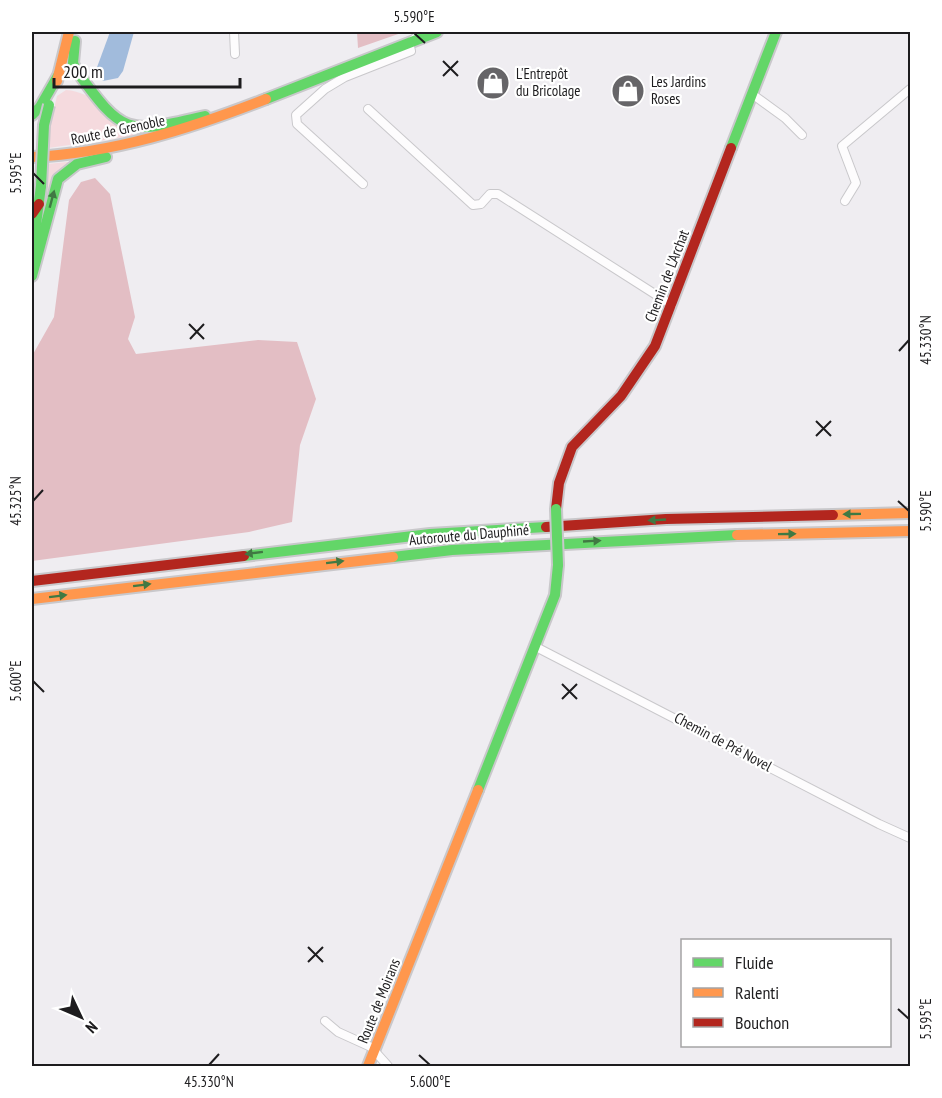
<svg xmlns="http://www.w3.org/2000/svg" width="942" height="1098" viewBox="0 0 942 1098" font-family="'PT Sans Narrow',sans-serif">
<rect width="100%" height="100%" fill="#efedf1"/>
<g fill="#f5dade">
<path d="M66,90c28,2 47,25 67,42v4l-85,12 1,-18 8,-34z"/>
<path d="M77,161l-8,5 -29,66 7,-68z"/>
</g>
<g fill="#e3bec4">
<path d="M357,32h47l-46,16z"/>
<path d="M95,178l15,16 25,123 -7,22 8,15 122,-14 39,2 19,57 -16,46 -8,77 -43,10 -217,29v-205l22,-39 15,-117 12,-18z"/>
</g>
<path fill="#a1bbdc" d="M110,32h24l-11,39 -5,7 -15,3 -7,-11z"/>
<g fill="none" stroke-linecap="round" stroke-linejoin="round">
<g stroke="#c9c8cb" stroke-width="10">
<g id="street">
<path d="M234,32l1,22"/>
<path d="M752,94l33,24 17,17"/>
<path d="M368,109l105,96 8,-1 9,-10h8l174,111"/>
<path d="M363,184l-66,-60 -1,-9 29,-26 20,-12 66,-26 -2,-8 13,-11"/>
<path d="M845,201l11,-18 -14,-37 68,-57"/>
<path d="M536,647l343,177 31,14"/>
<path d="M325,1021l13,11 33,15 17,19"/>
</g>
</g>
<g stroke="#c9c8cb" stroke-width="14">
<g id="fast">
<path d="M75,41l-2,22 3,7c48,67 52,64 129,46"/>
<path d="M266,99l171,-67"/>
<path d="M32,115l8,-8 19,-33"/>
<path d="M731,148l45,-116"/>
<path d="M32,255l9,-69"/>
<path d="M32,276l26,-97 19,-15 29,-7"/>
<path d="M244,556l186,-22 116,-7"/>
<path d="M393,557l59,-7 285,-15"/>
<path d="M478,790l77,-195 3,-30"/>
</g>
</g>
<g stroke="#c9c8cb" stroke-width="14">
<g id="slow">
<path d="M57,81l12,-49"/>
<path d="M32,157c82,-4 157,-28 234,-58"/>
<path d="M833,515l77,-2"/>
<path d="M737,535l173,-4"/>
<path d="M32,599l361,-42"/>
<path d="M368,1066l110,-276"/>
</g>
</g>
<g stroke="#c9c8cb" stroke-width="14">
<g id="jam">
<path d="M32,214l7,-10"/>
<path d="M556,509l3,-26 13,-36 49,-51 34,-50 76,-198"/>
<path d="M546,527l120,-8 167,-4"/>
<path d="M32,581l212,-25"/>
</g>
</g>
<use href="#street" stroke="#fdfcfd" stroke-width="8"/>
<use href="#fast" stroke="#63d668" stroke-width="10"/>
<use href="#slow" stroke="#ff974d" stroke-width="10"/>
<use href="#jam" stroke="#b3261e" stroke-width="10"/>
<g stroke="#c9c8cb" stroke-width="14" stroke-linecap="butt">
<g id="fast-bridge">
<path d="M41,186l3,-61 5,-20"/>
<path d="M556,509l2,56"/>
</g>
</g>
<use href="#fast-bridge" stroke="#63d668" stroke-width="10"/>
</g>
<defs><path id="oneway-solid" d="M-6-.8H1V-3.2L6.5 0L1 3.2V.8H-6Z" transform="scale(1.5)"/></defs>
<g fill="#407943">
<use href="#oneway-solid" transform="translate(52 199) rotate(-75)"/>
<use href="#oneway-solid" transform="translate(852 514) rotate(179)"/>
<use href="#oneway-solid" transform="translate(657 520) rotate(177)"/>
<use href="#oneway-solid" transform="translate(787 534) rotate(-1)"/>
<use href="#oneway-solid" transform="translate(592 541) rotate(-3)"/>
<use href="#oneway-solid" transform="translate(254 553) rotate(173)"/>
<use href="#oneway-solid" transform="translate(335 562) rotate(-7)"/>
<use href="#oneway-solid" transform="translate(142 585) rotate(-7)"/>
<use href="#oneway-solid" transform="translate(58 596) rotate(-7)"/>
</g>
<path fill="none" stroke="#1d1c1e" stroke-width="2" d="M414,33l11,10M443,61l15,15M443,76l15,-15M33,173l11,11M189,324l15,15M190,339l14,-15M899,351l10,-11M816,421l15,15M816,436l15,-15M33,501l10,-11M898,501l11,10M33,681l11,11M562,684l15,15M562,699l15,-15M308,947l15,15M308,962l15,-15M898,1009l11,10M419,1055l11,10M209,1065l10,-11"/>
<defs>
<g id="shop-disc" transform="scale(1.725)"><circle r="9.5" fill="#666568" stroke="#fff"/><path d="M-5-2.5h2.3a2.7 3.5 0 0 1 5.4 0H5L5.5 6h-11ZM-1.5-2.5h3a1.5 2.3 0 0 0-3 0Z" fill="#fff"/></g>
</defs>
<g fill-rule="evenodd">
<use href="#shop-disc" x="493" y="83"/>
<use href="#shop-disc" x="628" y="91"/>
</g>
<g text-anchor="middle" stroke-width="4.5" stroke-linejoin="round" paint-order="stroke">
<g font-size="15" fill="#1d1c1e" stroke="#fff" text-anchor="start">
<text x="516" y="79">L'Entrepôt<tspan x="516" dy="17">du Bricolage</tspan></text>
<text x="651" y="87">Les Jardins<tspan x="651" dy="17">Roses</tspan></text>
</g>
<g font-size="15" fill="#1d1c1e" stroke="#fff">
<text transform="translate(118 130) rotate(-12)" y="5">Route de Grenoble</text>
<text transform="translate(667 276) rotate(-69)" y="5">Chemin de L'Archat</text>
<text transform="translate(469 535) rotate(-5)" y="5">Autoroute du Dauphiné</text>
<text transform="translate(723 742) rotate(28)" y="5">Chemin de Pré Novel</text>
<text transform="translate(379 1001) rotate(-68)" y="5">Route de Moirans</text>
</g>
</g>
<rect width="942" height="1098" fill="none" stroke="#ffffff" stroke-width="66"/>
<rect x="681" y="939" width="210" height="108" fill="#ffffff" stroke="#a5a4a5" stroke-width="1.5"/>
<rect x="693" y="958" width="30" height="9" fill="#63d668" stroke="#a5a4a5" stroke-width="1.5"/>
<text x="735" y="969" font-size="18" fill="#1d1c1e">Fluide</text>
<rect x="693" y="988" width="30" height="9" fill="#ff974d" stroke="#a5a4a5" stroke-width="1.5"/>
<text x="735" y="999" font-size="18" fill="#1d1c1e">Ralenti</text>
<rect x="693" y="1018" width="30" height="9" fill="#b3261e" stroke="#a5a4a5" stroke-width="1.5"/>
<text x="735" y="1029" font-size="18" fill="#1d1c1e">Bouchon</text>
<g transform="translate(81 1017) rotate(134)" stroke="#ffffff" stroke-width="4.5" paint-order="stroke">
<path d="M0-4.5L10 22L0 15L-10 22Z" fill="#1d1c1e"/>
<text y="-9" font-size="16" font-weight="bold" text-anchor="middle" fill="#1d1c1e">N</text>
</g>
<path d="M54 78v9h186v-9" fill="none" stroke="#1d1c1e" stroke-width="3"/>
<text x="63" y="78" font-size="18" fill="#1d1c1e" stroke="#ffffff" stroke-width="4.5" paint-order="stroke">200 m</text>
<rect x="33" y="33" width="876" height="1032" fill="none" stroke="#1d1c1e" stroke-width="2"/>
<g font-size="15" text-anchor="middle" fill="#1d1c1e">
<text x="414" y="22">5.590°E</text>
<text transform="translate(16 173) rotate(-90)" y="5">5.595°E</text>
<text transform="translate(926 340) rotate(-90)" y="5">45.330°N</text>
<text transform="translate(16 501) rotate(-90)" y="5">45.325°N</text>
<text transform="translate(926 511) rotate(-90)" y="5">5.590°E</text>
<text transform="translate(16 681) rotate(-90)" y="5">5.600°E</text>
<text transform="translate(926 1019) rotate(-90)" y="5">5.595°E</text>
<text x="209" y="1087">45.330°N</text>
<text x="430" y="1087">5.600°E</text>
</g>
</svg>
